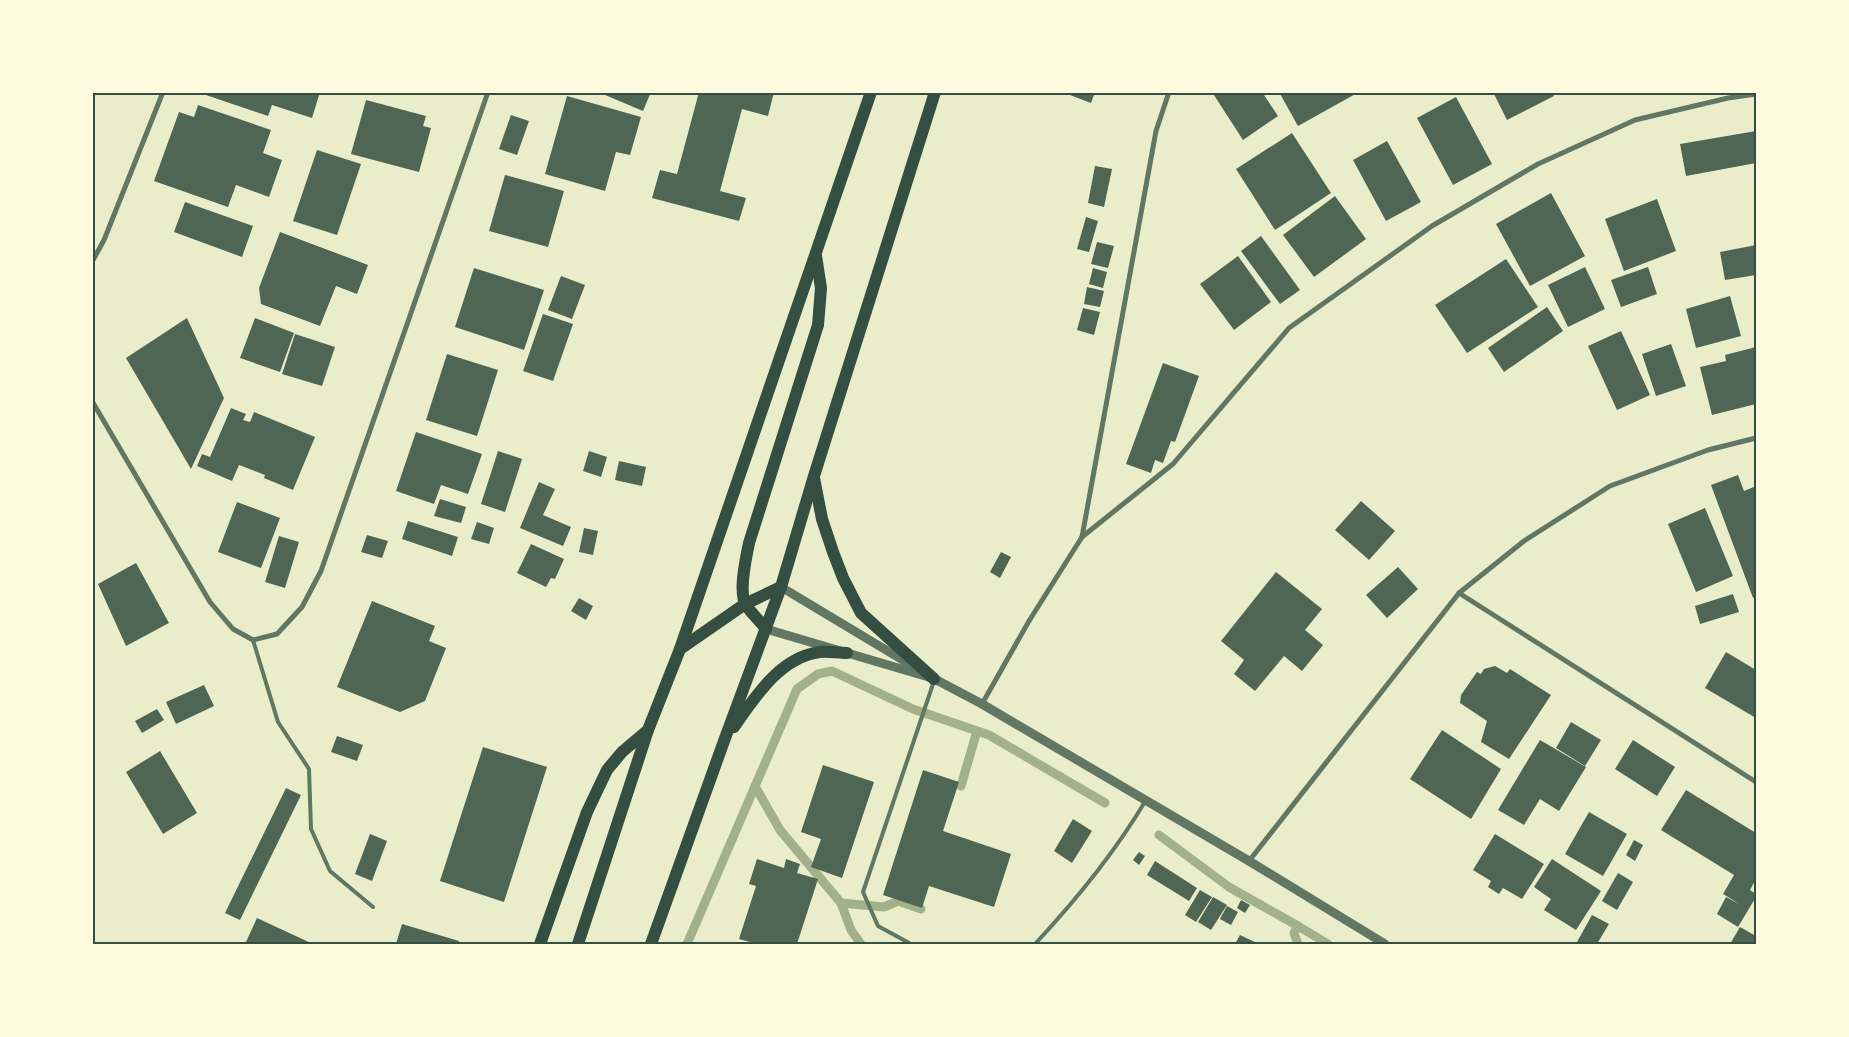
<svg xmlns="http://www.w3.org/2000/svg" width="1849" height="1037" viewBox="0 0 1849 1037" font-family="Quicksand,sans-serif">
<rect width="100%" height="100%" fill="#e9edc9"/>
<g fill="none" stroke-linecap="round" stroke-linejoin="round">
<g stroke="#a3b18a" stroke-width="9">
<path d="M755,786l25,44 61,73 10,27 10,14"/>
<path d="M961,786l16,-55"/>
<path d="M1159,835l70,52 69,39 30,18"/>
<path d="M841,903l43,4 14,-6 23,8"/>
<path d="M687,944l110,-255 21,-15 14,-3 81,38 76,26 116,68"/>
<path d="M1298,944l-4,-11 4,-7"/>
</g>
</g>
<g fill="#4f6655">
<path d="M203,92h117l-8,26 -40,-13 -4,11 -65,-22z"/>
<path d="M598,92h53l-8,19z"/>
<path d="M699,92h75l-6,24 -26,-7 -22,82 26,7 -7,23 -87,-23 8,-28 17,4z"/>
<path d="M1062,92h33l-4,11z"/>
<path d="M1212,92h50l16,24 -35,24z"/>
<path d="M1279,92h80l-61,34z"/>
<path d="M1493,92h59l2,4 -47,24z"/>
<path d="M567,96l74,21 -11,38 -14,-3 -11,39 -60,-17z"/>
<path d="M1456,97l36,67 -39,21 -36,-67z"/>
<path d="M366,100l60,16 -3,10 8,2 -12,44 -68,-18z"/>
<path d="M198,105l73,25 -8,23 19,7 -13,37 -33,-12 -8,22 -74,-26 25,-69 15,5z"/>
<path d="M511,115l18,6 -12,34 -18,-6z"/>
<path d="M1756,131v32l-70,13 -6,-32z"/>
<path d="M1292,133l39,60 -56,37 -39,-61z"/>
<path d="M1387,141l34,61 -35,19 -33,-61z"/>
<path d="M317,150l44,14 -24,71 -44,-14z"/>
<path d="M1095,166l17,3 -8,38 -16,-4z"/>
<path d="M505,175l59,16 -16,56 -59,-16z"/>
<path d="M1551,193l34,63 -55,30 -34,-62z"/>
<path d="M1335,196l31,43 -52,38 -31,-42z"/>
<path d="M1657,199l19,52 -52,20 -19,-52z"/>
<path d="M185,202l68,24 -11,31 -68,-25z"/>
<path d="M1086,217l12,4 -9,31 -12,-3z"/>
<path d="M280,232l88,33 -11,29 -21,-8 -16,40 -59,-22 -2,-16z"/>
<path d="M1261,236l39,54 -20,14 -39,-53z"/>
<path d="M1097,242l17,4 -6,22 -17,-4z"/>
<path d="M1756,245v30l-31,5 -5,-28z"/>
<path d="M1238,256l33,46 -37,28 -34,-46z"/>
<path d="M1506,259l32,48 -71,46 -32,-48z"/>
<path d="M1585,267l20,42 -37,18 -20,-42z"/>
<path d="M1648,267l9,27 -36,13 -10,-27z"/>
<path d="M474,268l70,22 -20,60 -69,-23z"/>
<path d="M1093,268l14,4 -4,16 -14,-4z"/>
<path d="M561,276l24,9 -13,34 -24,-9z"/>
<path d="M1087,287l17,4 -4,16 -16,-3z"/>
<path d="M1730,296l11,40 -45,12 -10,-39z"/>
<path d="M1547,307l16,24 -59,41 -16,-24z"/>
<path d="M1083,308l17,4 -6,23 -17,-5z"/>
<path d="M543,314l30,10 -20,57 -30,-10z"/>
<path d="M187,318l37,80 -33,71 -65,-111z"/>
<path d="M255,318l39,15 -14,39 -40,-14z"/>
<path d="M1621,331l29,64 -33,15 -29,-64z"/>
<path d="M295,334l40,13 -13,39 -40,-12z"/>
<path d="M1671,344l15,42 -30,10 -14,-42z"/>
<path d="M1756,347v57l-44,11 -12,-48 26,-6 -1,-6z"/>
<path d="M447,354l51,16 -21,66 -51,-16z"/>
<path d="M1163,363l36,13 -24,66 -4,-1 -8,22 -8,-3 -4,13 -25,-9z"/>
<path d="M231,408l15,6 -3,6 7,2 4,-10 61,25 -22,53 -29,-12 1,-3 -26,-10 -7,16 -35,-15 5,-12 8,3z"/>
<path d="M416,432l66,22 -14,40 -27,-9 -7,19 -38,-13z"/>
<path d="M498,451l24,8 -17,53 -24,-8z"/>
<path d="M589,451l18,6 -6,20 -18,-6z"/>
<path d="M619,461l27,6 -4,19 -27,-6z"/>
<path d="M1738,475l6,16 12,-5v111l-3,1 -42,-113z"/>
<path d="M539,482l16,7 -12,26 28,12 -8,19 -43,-18z"/>
<path d="M440,499l26,8 -5,16 -27,-7z"/>
<path d="M1361,501l34,30 -26,29 -34,-30z"/>
<path d="M237,502l43,16 -19,50 -43,-16z"/>
<path d="M1705,508l28,68 -37,16 -28,-68z"/>
<path d="M408,521l50,16 -6,19 -50,-17z"/>
<path d="M477,522l17,6 -5,16 -18,-5z"/>
<path d="M584,528l14,3 -5,24 -14,-3z"/>
<path d="M367,535l21,6 -6,17 -21,-6z"/>
<path d="M279,536l20,6 -14,46 -20,-6z"/>
<path d="M531,544l33,15 -9,20 -4,-1 -5,9 -29,-14z"/>
<path d="M1001,552l10,5 -11,21 -10,-6z"/>
<path d="M136,563l33,60 -43,23 -28,-62z"/>
<path d="M1398,567l20,22 -31,29 -21,-23z"/>
<path d="M1276,572l46,37 -17,21 18,15 -21,26 -18,-15 -29,35 -21,-17 10,-14 -23,-19z"/>
<path d="M1733,594l6,18 -39,12 -5,-18z"/>
<path d="M579,598l14,8 -7,14 -15,-9z"/>
<path d="M372,601l63,25 -6,15 17,7 -21,53 -25,11 -63,-25z"/>
<path d="M1726,652l30,18v48l-51,-30z"/>
<path d="M1495,666l12,7 3,-4 41,26 -42,64 -28,-17 6,-21 -27,-18 1,-8 16,-23 4,2 3,-5z"/>
<path d="M204,685l10,21 -38,18 -10,-22z"/>
<path d="M157,709l7,11 -22,13 -7,-12z"/>
<path d="M1571,722l30,18 -16,26 -29,-18z"/>
<path d="M1442,730l59,39 -30,50 -61,-40z"/>
<path d="M337,736l26,9 -6,16 -26,-9z"/>
<path d="M1540,740l46,27 -27,44 -19,-12 -16,26 -26,-15z"/>
<path d="M1633,740l42,27 -18,29 -42,-27z"/>
<path d="M483,747l64,20 -43,135 -64,-21z"/>
<path d="M160,751l37,62 -34,21 -37,-62z"/>
<path d="M823,765l51,17 -32,96 -31,-11 10,-28 -20,-7z"/>
<path d="M923,770l36,12 -16,49 68,23 -17,53 -65,-21 -7,22 -39,-13z"/>
<path d="M286,788l15,7 -61,125 -15,-7z"/>
<path d="M1686,790l70,43v46l-6,11 6,4v3l-18,30 -21,-13 9,-17 15,8 -18,-11 11,-19 -73,-45z"/>
<path d="M1589,812l38,22 -24,42 -38,-22z"/>
<path d="M1073,819l19,12 -20,32 -18,-12z"/>
<path d="M370,834l17,7 -15,40 -17,-7z"/>
<path d="M1495,834l49,30 -22,35 -19,-11 -4,6 -11,-7 3,-6 -18,-11z"/>
<path d="M1634,840l9,5 -8,16 -9,-6z"/>
<path d="M1139,852l6,4 -6,9 -6,-5z"/>
<path d="M757,859l27,9 2,-9 14,5 -3,9 21,6 -21,65h-40l-18,-5 17,-53 -7,-2z"/>
<path d="M1552,859l49,32 -25,39 -32,-20 7,-11 -17,-12z"/>
<path d="M1155,861l42,27 -8,13 -42,-26z"/>
<path d="M1618,873l15,9 -16,28 -15,-9z"/>
<path d="M1200,890l12,7 -16,25 -11,-7z"/>
<path d="M1213,897l14,8 -16,25 -13,-8z"/>
<path d="M1241,900l9,5 -5,8 -8,-5z"/>
<path d="M1227,906l11,6 -7,13 -11,-6z"/>
<path d="M1592,915l17,9 -12,20h-16l-4,-2z"/>
<path d="M257,918l56,26h-68z"/>
<path d="M402,924l57,17 -1,3h-62z"/>
<path d="M1740,927l16,9v8h-26z"/>
<path d="M1240,935l19,9h-24z"/>
</g>
<g fill="none" stroke-linecap="round" stroke-linejoin="round">
<g stroke="#617663" stroke-width="4">
<path d="M253,640l25,82 31,47 2,60 19,42 43,36"/>
<path d="M911,944l-33,-18 -15,-34 71,-211"/>
<path d="M1035,944c42,-45 79,-90 111,-144"/>
</g>
<g stroke="#617663" stroke-width="5">
<path d="M92,262l12,-22 59,-148"/>
<path d="M92,401l118,201 23,27 20,11 24,-6 25,-27 19,-36 167,-479"/>
<path d="M1082,537l74,-406 13,-39"/>
<path d="M1459,593l297,189"/>
<path d="M982,704l47,-83 53,-84 91,-73 116,-136 143,-102 106,-62 97,-44 93,-22 28,-4"/>
<path d="M1249,861l210,-268 65,-52 86,-55 98,-36 48,-12"/>
</g>
<g stroke="#617663" stroke-width="9">
<path d="M781,587l135,81"/>
<path d="M766,629l166,49"/>
<path d="M929,676l53,28 267,157 136,83"/>
</g>
<g stroke="#344e41" stroke-width="12">
<path d="M814,478l8,41 11,33 10,26 18,35 73,66"/>
<path d="M766,629c-6,-8 -15,-16 -20,-24 -8,-13 0,-47 3,-62l69,-218 3,-37 -5,-32"/>
<path d="M680,649l65,-45 36,-17"/>
<path d="M734,727c21,-30 46,-70 86,-75 8,-1 18,1 27,1"/>
<path d="M540,944l47,-132 20,-42 15,-18 26,-22"/>
<path d="M578,944l70,-214 32,-81 191,-557"/>
<path d="M651,944l73,-203 57,-154 33,-111 121,-384"/>
</g>
</g>
<rect width="1849" height="1037" fill="none" stroke="#fefae0" stroke-width="188"/>
<rect x="94" y="94" width="1661" height="849" fill="none" stroke="#344e41" stroke-width="2"/>
</svg>
